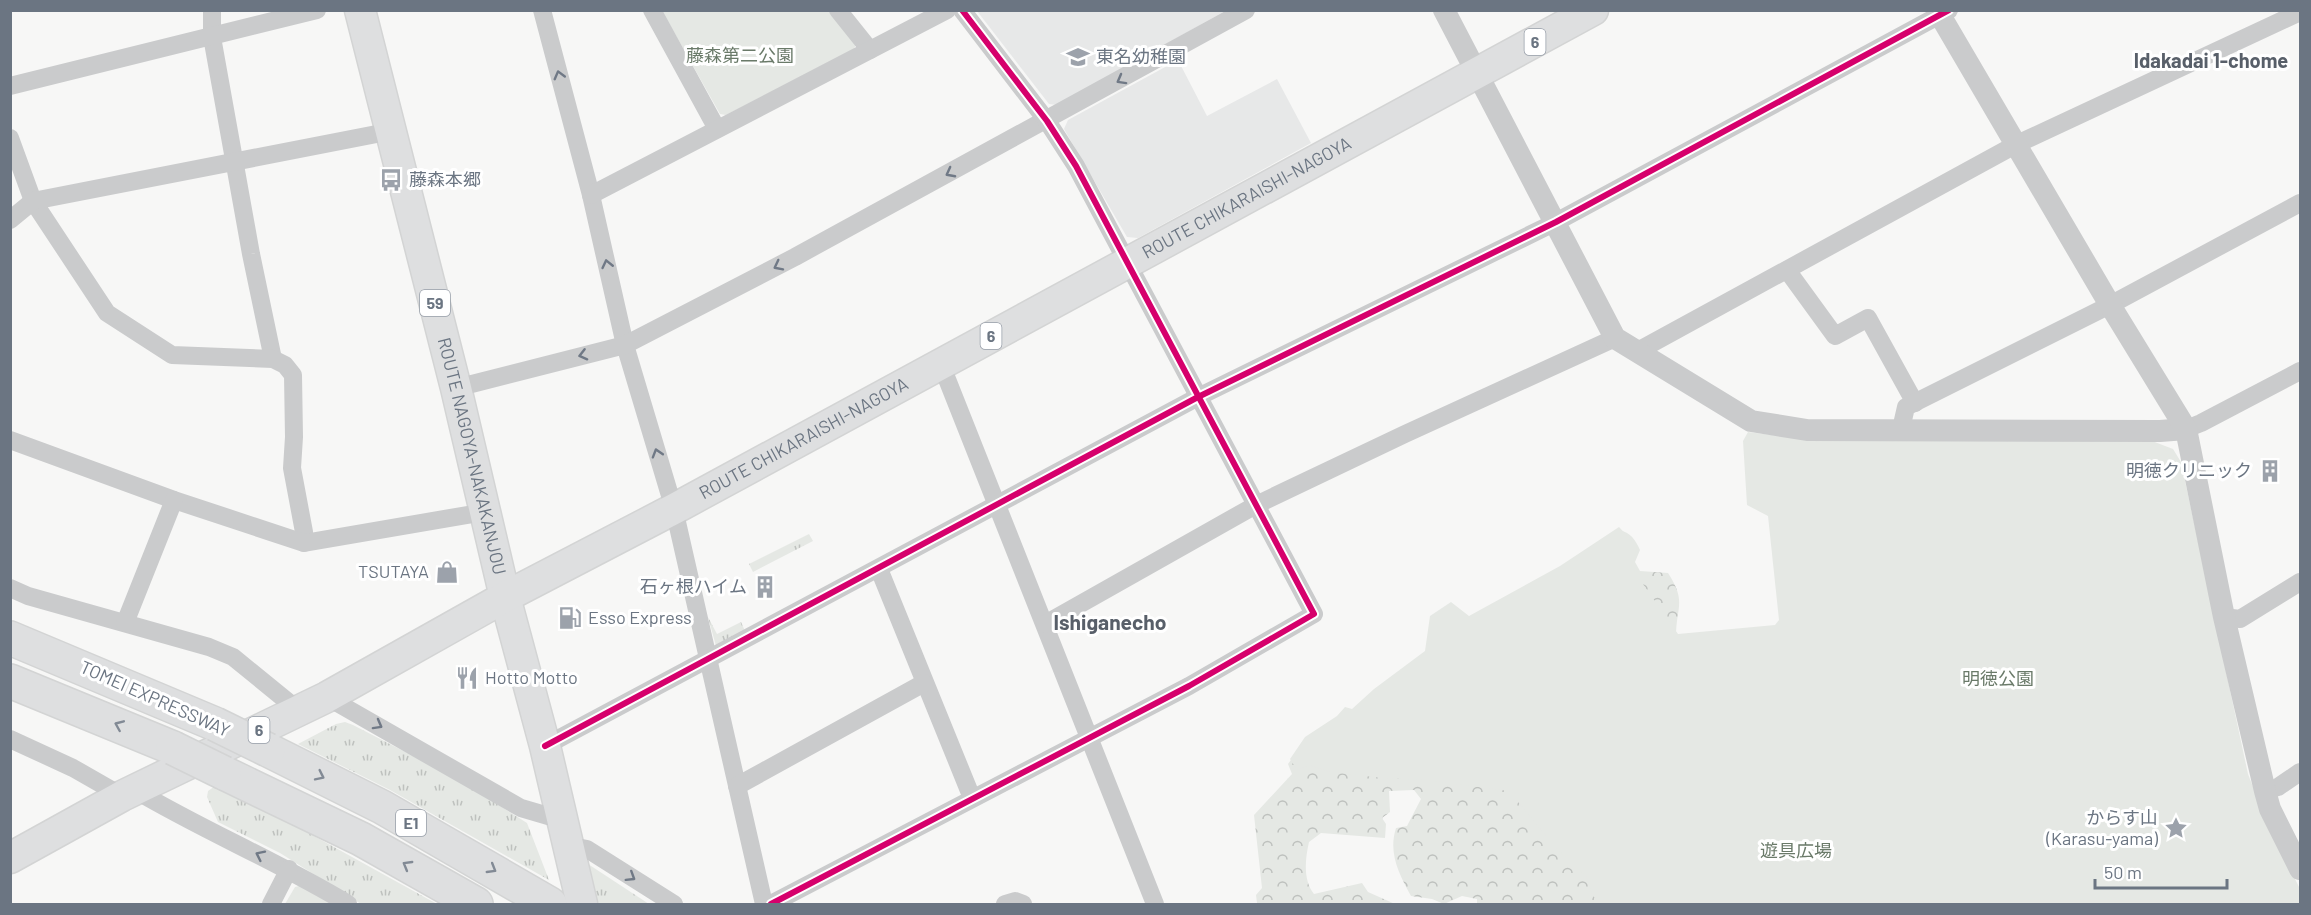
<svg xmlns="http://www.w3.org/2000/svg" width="2311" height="915" viewBox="0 0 2311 915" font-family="Barlow,'Noto Sans JP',sans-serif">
<defs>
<pattern id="grass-tufts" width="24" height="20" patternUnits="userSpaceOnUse" patternTransform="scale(1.5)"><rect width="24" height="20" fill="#e5e8e4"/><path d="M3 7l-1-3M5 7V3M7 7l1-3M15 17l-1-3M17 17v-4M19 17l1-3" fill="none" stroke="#bec1be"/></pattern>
<pattern id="forest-crowns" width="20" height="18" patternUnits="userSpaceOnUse" patternTransform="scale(1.5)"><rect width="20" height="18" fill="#e5e8e4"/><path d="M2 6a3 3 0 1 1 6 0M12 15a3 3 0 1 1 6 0" fill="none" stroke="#bec1be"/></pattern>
</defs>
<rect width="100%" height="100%" fill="#f7f7f6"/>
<g fill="#e7e8e8">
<path d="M977,11h248l-168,94 -8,-1z"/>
<path d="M1178,60l29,56 70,-37 34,64 -173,95 -11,-1 -63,-108 4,-9z"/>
</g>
<g fill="url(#grass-tufts)">
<path d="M809,534l4,7 -60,31 -4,-8z"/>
<path d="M708,617l9,17 24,-12 4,9 -29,15z"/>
<path d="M345,722l8,3 105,54 69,44 22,57 -159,-90 -92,-46 38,-20z"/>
<path d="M215,786l90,45 132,73h-76l-81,-51 -62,-31 -11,-25 1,-6z"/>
<path d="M585,862l64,42h-54z"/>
</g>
<path fill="url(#forest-crowns)" d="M1619,530c12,3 16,9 21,20l-5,12 5,9 28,2c19,29 8,33 8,64l71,267h-270v-5l-15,-3 -18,8 -12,-5 -21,-3c-12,-22 -23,-43 -15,-68l11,-2 14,-27 -7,-9 -25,1 1,21 -8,6 4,6 -1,14 -64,-5 -12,9c-4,18 -6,38 5,52l48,-11 6,9 27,12 -138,-1 -1,-8 6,-7 -8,-73 38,-41 -4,-10 5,-7z"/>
<g fill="#e5e8e4">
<path d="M662,11h169l26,31 -3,7 -128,66 -6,-1z"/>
<path d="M1748,432l55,7 349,2 21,8 8,13 67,312 19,49 33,66v15h-701l-7,-10 -6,-18 -29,-27 -48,-58 -83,-11 -43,-2 -53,-6 -21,-7 -12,5 -7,-11 15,-22 32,-21 8,-9 7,2 22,-20 51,-38 5,-35 21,-14 18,14 91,-50 59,-39 18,19 -6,21 47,67 97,-9 4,-5 -11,-104 -21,-11 -4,-64z"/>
<path d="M303,885l32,19h-50l10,-17z"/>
</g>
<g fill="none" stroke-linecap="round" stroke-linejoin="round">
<g stroke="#d3d4d4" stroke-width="33">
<g id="primary">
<path id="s1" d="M360,10l96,378 49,209 40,149 37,158"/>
<path id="s2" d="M10,858l112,-62 205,-99 178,-100 169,-88 919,-499"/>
</g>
</g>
<g stroke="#d3d4d4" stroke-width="36">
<g id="motorway">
<path d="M10,638l205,86"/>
<path d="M10,681l163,67"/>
<path d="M268,750l114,57 168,97"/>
<path d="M224,773l137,66 115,65"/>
</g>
</g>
<g stroke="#cacbcc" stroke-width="18">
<path d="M212,10v27l39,217 22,105"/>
<path d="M542,10l49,185 34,150 49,164 90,395"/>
<path d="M652,10l65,119"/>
<path d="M838,10l32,40"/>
<path d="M10,86l307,-76"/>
<path d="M10,138l23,63 74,112 65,42 101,4 12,6 8,10 1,62 -2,31 12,64v11"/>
<path d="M591,195l356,-185"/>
<path d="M10,220l23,-19 359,-70"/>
<path d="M1787,270l48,66 33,-18 47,85"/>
<path d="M1636,352l379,-207 285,-133"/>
<path d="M941,364l214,540"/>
<path d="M456,388l169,-43 170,-88 451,-247"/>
<path d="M1901,429l5,-22 204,-102 190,-102"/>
<path d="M2186,429l15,-6 99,-52"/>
<path d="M10,440l164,60 130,43 181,-31"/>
<path d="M879,569l93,229"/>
<path d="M10,588l18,8 181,51 24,10 65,53"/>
<path d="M2224,617l16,2 60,-37"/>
<path d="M125,623l49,-123"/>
<path d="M1045,624l211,-119 149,-71 210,-96"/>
<path d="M327,697l194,111 41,12"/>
<path d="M10,739l63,29 49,28"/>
<path d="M545,746l653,-349 358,-175 393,-212"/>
<path d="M737,786l187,-103"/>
<path d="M135,790c69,41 144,72 213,114"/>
<path d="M2265,791l13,-4 22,-15"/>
<path d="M567,845l20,4 87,55"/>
<path d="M271,904l18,-35"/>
<path d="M771,904l418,-218 125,-72 -238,-448 -29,-45 -85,-111"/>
<path d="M1005,904l10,-3 8,3"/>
</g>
<g stroke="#cacbcc" stroke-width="22">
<path d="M1444,10l171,328 136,83 56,9 353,1 26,-2"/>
<path d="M1937,10l173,295 76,124 38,188 41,174 5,18 30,60"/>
</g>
<use href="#primary" stroke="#dedfe0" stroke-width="30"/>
<use href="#motorway" stroke="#dedfe0" stroke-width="33"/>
<g stroke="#d3d4d4" stroke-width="36" stroke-linecap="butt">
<g id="motorway-bridge">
<path d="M215,724l53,26"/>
<path d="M173,748l51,25"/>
</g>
</g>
<use href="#motorway-bridge" stroke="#dedfe0" stroke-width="33"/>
<g stroke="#fff" stroke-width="10">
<g id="cycleway">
<path d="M545,746l653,-349 358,-175 393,-212"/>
<path d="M771,904l418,-218 125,-72 -238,-448 -29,-45 -85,-111"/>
</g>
</g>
<use href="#cycleway" stroke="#d6006c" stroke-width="6"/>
</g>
<defs><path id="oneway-chevron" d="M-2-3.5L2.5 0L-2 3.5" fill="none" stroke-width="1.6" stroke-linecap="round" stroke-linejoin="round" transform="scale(1.5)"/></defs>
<g stroke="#707986">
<use href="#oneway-chevron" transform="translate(559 75) rotate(-105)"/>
<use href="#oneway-chevron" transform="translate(1121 80) rotate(151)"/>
<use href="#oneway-chevron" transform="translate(950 173) rotate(152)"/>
<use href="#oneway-chevron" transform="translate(607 264) rotate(-103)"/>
<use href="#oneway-chevron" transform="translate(778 266) rotate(153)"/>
<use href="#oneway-chevron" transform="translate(583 355) rotate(166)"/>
<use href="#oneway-chevron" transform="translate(657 453) rotate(-107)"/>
<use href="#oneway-chevron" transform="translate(378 725) rotate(29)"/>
<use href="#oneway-chevron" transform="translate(260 855) rotate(-154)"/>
<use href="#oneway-chevron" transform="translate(631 877) rotate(32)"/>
</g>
<g stroke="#828a95">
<use href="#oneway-chevron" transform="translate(119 725) rotate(-157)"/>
<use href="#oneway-chevron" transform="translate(320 776) rotate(26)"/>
<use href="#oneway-chevron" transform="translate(407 865) rotate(-150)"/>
<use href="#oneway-chevron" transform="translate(492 869) rotate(31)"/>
</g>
<defs>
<g id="school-bare" transform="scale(1.8)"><path d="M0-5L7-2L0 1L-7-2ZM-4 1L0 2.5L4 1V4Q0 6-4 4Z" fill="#9ca2ab" stroke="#fff" stroke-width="2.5" paint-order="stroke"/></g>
<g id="bus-bare" transform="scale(1.8)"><path d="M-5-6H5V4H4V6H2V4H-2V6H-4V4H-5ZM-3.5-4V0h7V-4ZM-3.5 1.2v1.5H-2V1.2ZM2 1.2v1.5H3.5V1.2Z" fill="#9ca2ab" stroke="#fff" stroke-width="2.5" paint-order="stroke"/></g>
<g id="building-bare" transform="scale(1.8)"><path d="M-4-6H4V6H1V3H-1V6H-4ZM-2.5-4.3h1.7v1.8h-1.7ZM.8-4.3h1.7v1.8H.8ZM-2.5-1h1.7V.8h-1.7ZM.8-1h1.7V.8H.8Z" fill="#9ca2ab" stroke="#fff" stroke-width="2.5" paint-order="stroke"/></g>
<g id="shop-bare" transform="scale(1.8)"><path d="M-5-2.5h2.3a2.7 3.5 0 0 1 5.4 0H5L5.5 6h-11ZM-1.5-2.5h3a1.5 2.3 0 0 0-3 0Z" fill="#9ca2ab" stroke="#fff" stroke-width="2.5" paint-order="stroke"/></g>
<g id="fuel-bare" transform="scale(1.8)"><path d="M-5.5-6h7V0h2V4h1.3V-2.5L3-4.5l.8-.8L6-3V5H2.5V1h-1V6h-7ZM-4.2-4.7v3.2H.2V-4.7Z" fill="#9ca2ab" stroke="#fff" stroke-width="2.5" paint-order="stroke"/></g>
<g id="restaurant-bare" transform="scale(1.8)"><path d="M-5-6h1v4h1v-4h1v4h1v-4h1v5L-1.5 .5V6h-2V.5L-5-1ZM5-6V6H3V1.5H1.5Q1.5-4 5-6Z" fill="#9ca2ab" stroke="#fff" stroke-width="2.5" paint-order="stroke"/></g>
<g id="sight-bare" transform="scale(1.8)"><path d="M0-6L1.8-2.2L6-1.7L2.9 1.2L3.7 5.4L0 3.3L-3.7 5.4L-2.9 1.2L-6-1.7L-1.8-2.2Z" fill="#9ca2ab" stroke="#fff" stroke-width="2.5" paint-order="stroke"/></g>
</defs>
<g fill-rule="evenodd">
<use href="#school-bare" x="1078" y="57"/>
<use href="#bus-bare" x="391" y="180"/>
<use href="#building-bare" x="2270" y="471"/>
<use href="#shop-bare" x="447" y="572"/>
<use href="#building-bare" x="765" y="587"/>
<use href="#fuel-bare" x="570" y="618"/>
<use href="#restaurant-bare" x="467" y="678"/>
<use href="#sight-bare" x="2176" y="828"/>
</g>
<g text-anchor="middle" stroke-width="6" stroke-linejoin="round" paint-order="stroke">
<g fill="#fff" stroke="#979ea8" stroke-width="1.5">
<rect x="1524.5" y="29" width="21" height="26" rx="4.5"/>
<rect x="420" y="290" width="30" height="26" rx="4.5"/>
<rect x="980.5" y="323" width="21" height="26" rx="4.5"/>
<rect x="248.5" y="717" width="21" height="26" rx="4.5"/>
<rect x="396" y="810" width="30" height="26" rx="4.5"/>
</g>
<g font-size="16" font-weight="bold" fill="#6b7582">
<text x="1535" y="48">6</text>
<text x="435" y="309">59</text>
<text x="991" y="342">6</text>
<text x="259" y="736">6</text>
<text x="411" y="829">E1</text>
</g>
<g font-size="18" fill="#6a7a69" stroke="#fff">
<text x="740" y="62">藤森第二公園</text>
<text x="1998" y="685">明徳公園</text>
<text x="1796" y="857">遊具広場</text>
</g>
<g font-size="18" fill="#6b7582" stroke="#fff" text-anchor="start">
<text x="1096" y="63">東名幼稚園</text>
<text x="409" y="186">藤森本郷</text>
<text x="2252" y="477" text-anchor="end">明徳クリニック</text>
<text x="429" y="578" text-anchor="end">TSUTAYA</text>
<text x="747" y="593" text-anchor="end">石ヶ根ハイム</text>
<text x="588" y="624">Esso Express</text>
<text x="485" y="684">Hotto Motto</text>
<text x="2158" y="824" text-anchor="end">からす山<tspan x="2158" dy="21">(Karasu-yama)</tspan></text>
</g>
<g font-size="18" fill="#6b7582" stroke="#fff">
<text dy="6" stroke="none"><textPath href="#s2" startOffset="1402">ROUTE CHIKARAISHI-NAGOYA</textPath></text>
<text dy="6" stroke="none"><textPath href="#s2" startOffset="898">ROUTE CHIKARAISHI-NAGOYA</textPath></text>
<text dy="6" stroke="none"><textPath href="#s1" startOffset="460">ROUTE NAGOYA-NAKAKANJOU</textPath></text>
<text transform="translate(155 699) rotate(24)" y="6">TOMEI EXPRESSWAY</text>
</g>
<g font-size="20" font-weight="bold" fill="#585f69" stroke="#fff">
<text x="2211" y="68">Idakadai 1-chome</text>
</g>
<g font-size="21" font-weight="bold" fill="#585f69" stroke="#fff">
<text x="1110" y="630">Ishiganecho</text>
</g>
</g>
<rect width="2311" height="915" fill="none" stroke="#6b7582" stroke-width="24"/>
<path d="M2095 879v9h132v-9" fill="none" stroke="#6b7582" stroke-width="3"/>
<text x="2104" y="879" font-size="18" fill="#6b7582" stroke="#ffffff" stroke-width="4.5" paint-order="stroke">50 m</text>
</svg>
